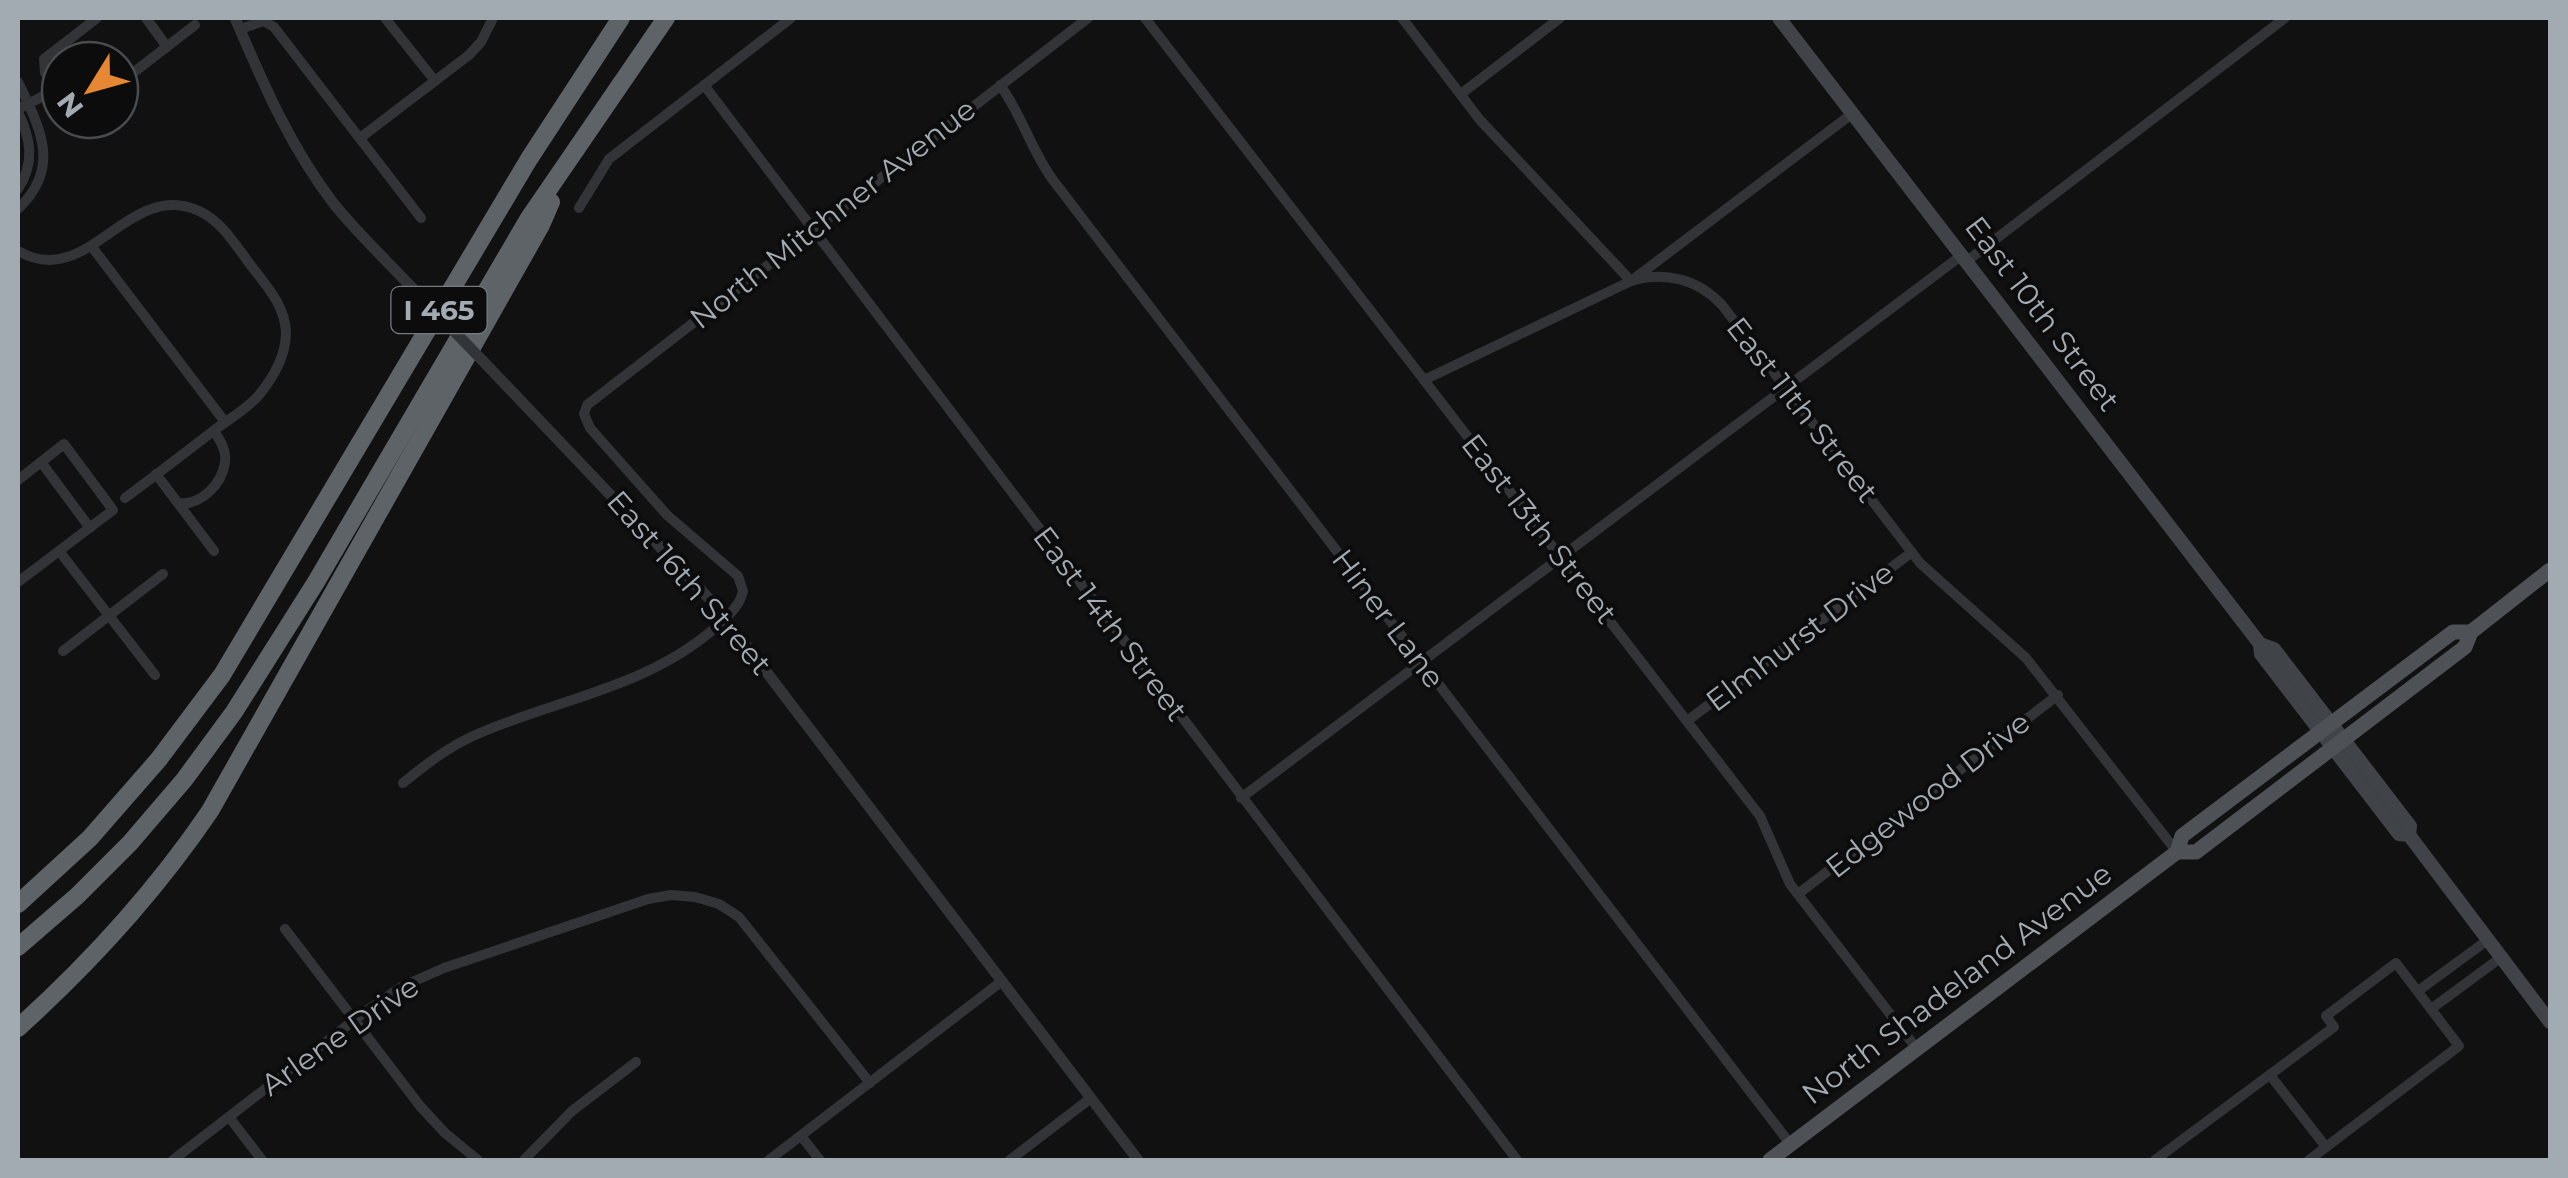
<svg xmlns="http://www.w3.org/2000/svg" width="2568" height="1178" viewBox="0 0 2568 1178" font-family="Montserrat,sans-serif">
<rect width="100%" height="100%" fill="#111112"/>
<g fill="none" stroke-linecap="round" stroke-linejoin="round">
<g stroke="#323437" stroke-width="10">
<path d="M146,18l21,29"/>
<path d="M385,18l50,63"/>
<path d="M1145,18l615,798 30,68 127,165"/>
<path d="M1402,18l78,102 151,161c34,-10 67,-2 91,24l198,258 106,95 151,194"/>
<path d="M240,29l24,-8 10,6 147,191"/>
<path d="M18,82c22,46 44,85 0,127"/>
<path d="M120,83l75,-58"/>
<path d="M704,85l813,1075"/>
<path d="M1000,85c22,30 31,65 53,95l738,965"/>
<path d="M60,93l-15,-20 -1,-14 53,-41"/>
<path d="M1461,94l99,-76"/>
<path d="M22,107l35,-18"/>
<path d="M18,112c13,27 17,51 0,77"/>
<path d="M360,138l109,-83 12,-13 12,-24"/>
<path d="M579,208l30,-49 182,-141"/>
<path d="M92,247l133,175"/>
<path d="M18,251c71,41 110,-73 181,-40 25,11 40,40 57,61 14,18 29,36 30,60 0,23 -13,46 -27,63 -11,13 -28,23 -42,33 -31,24 -61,47 -92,70"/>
<path d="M1967,261l318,-243"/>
<path d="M1424,380l207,-99 222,-168"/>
<path d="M156,474l58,77"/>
<path d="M18,480l23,-18 49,66"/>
<path d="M178,503c22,3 44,-18 47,-41 2,-11 -5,-22 -11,-31"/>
<path d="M59,551l96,124"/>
<path d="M18,582l95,-72 -49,-66 -23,18"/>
<path d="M63,651l100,-77"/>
<path d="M1687,721l225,-169"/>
<path d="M403,783c22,-18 44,-35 70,-47 82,-37 173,-47 243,-109 11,-10 24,-21 27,-36l-5,-15 -71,-61 -77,-87 -6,-14 3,-9 501,-387"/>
<path d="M1241,798l721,-543"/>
<path d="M1798,894l260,-199"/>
<path d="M285,929l135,177 25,27 33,27"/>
<path d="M2418,991l71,-52"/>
<path d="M2431,1009l72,-53"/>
<path d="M2270,1075l56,72"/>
<path d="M229,1117l33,43"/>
<path d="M801,1136l19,24"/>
<path d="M173,1160l193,-149 35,-24 43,-19 204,-69 23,-4 24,2 24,7 20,13 131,166"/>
<path d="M524,1160l48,-49 64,-49"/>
<path d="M769,1160l233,-179"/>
<path d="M1010,1160l81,-62"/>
<path d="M2155,1160l179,-133 -8,-11 70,-53 63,83 -150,114"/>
</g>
<g stroke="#323437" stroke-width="11">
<path d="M235,18c28,65 55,129 99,186 26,32 57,61 85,91"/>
<path d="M482,360l235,247 421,553"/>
</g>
<g stroke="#404347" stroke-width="14">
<path d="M1779,18l481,626 1,10 138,180 10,1 141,187"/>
<path d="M2260,644l14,5 136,177 -1,9"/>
</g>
<g stroke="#4e5156" stroke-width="15">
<path d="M2177,852h19l269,-205 6,-15 79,-62"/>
<path d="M1770,1160l407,-308 5,-16 271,-204h18"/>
</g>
<g stroke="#5e6368" stroke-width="18">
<path d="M18,904l72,-66 69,-79 63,-84 307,-516 92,-141"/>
<path d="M18,947l59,-51 53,-53 54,-63 50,-68 82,-130 213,-364 137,-200"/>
<path d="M18,1028c72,-65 137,-136 192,-217l331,-586 10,-23"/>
</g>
<path stroke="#323437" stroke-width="11" d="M419,295l63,65"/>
</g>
<g text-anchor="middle" stroke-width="8" stroke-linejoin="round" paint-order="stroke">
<rect fill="#0c0c0d" stroke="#767b80" stroke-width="2.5" x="391.5" y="287" width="95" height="46" rx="8"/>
<g font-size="28" font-weight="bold" fill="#a3abb2">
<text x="439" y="320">I 465</text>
</g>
<g font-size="30" fill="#a3abb2" stroke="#0c0c0d">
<text transform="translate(833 214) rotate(-38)" y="10">North Mitchner Avenue</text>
<text transform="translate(2042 314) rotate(53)" y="10">East 10th Street</text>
<text transform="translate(1802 410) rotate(52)" y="10">East 11th Street</text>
<text transform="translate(1539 529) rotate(52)" y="10">East 13th Street</text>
<text transform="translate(689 583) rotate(49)" y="10">East 16th Street</text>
<text transform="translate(1388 619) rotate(53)" y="10">Hiner Lane</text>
<text transform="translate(1110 624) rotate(53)" y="10">East 14th Street</text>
<text transform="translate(1800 637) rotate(-37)" y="10">Elmhurst Drive</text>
<text transform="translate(1928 795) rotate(-38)" y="10">Edgewood Drive</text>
<text transform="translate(1957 984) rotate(-37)" y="10">North Shadeland Avenue</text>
<text transform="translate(340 1036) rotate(-35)" y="10">Arlene Drive</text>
</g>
</g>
<rect width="2568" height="1178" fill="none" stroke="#a3abb2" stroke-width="40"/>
<g transform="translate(90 90) rotate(233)"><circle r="48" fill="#0c0c0d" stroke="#484c4f" stroke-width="2.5"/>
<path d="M0-8L18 38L0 25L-18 38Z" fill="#e68734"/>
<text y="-15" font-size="28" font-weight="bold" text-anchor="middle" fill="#a3abb2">N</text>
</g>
</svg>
